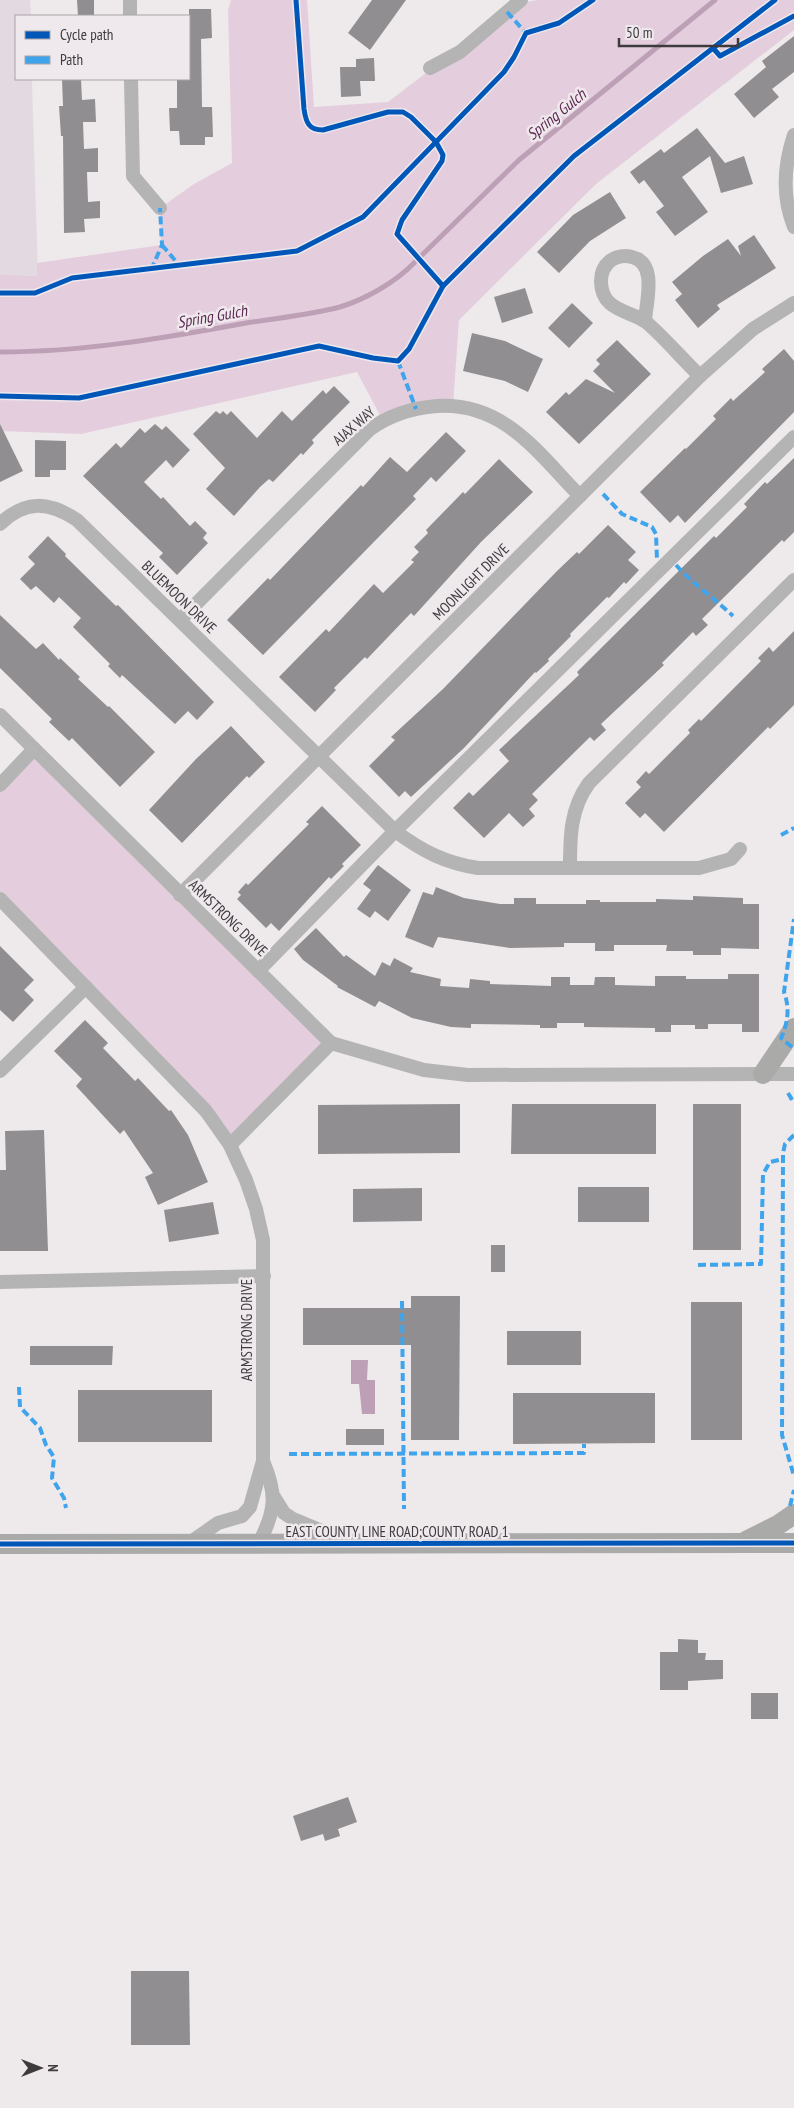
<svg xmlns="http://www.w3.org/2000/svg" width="794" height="2108" viewBox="0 0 794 2108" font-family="'PT Sans Narrow',sans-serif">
<rect width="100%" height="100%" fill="#eeeaec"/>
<path fill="#e2dae0" d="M0,0h30l1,16h-15v63h16l6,197 -38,-2z"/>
<g fill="#e4cede">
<path d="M231,0h76l7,107 74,-5 128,-98 21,-4h257v30l-198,154 -137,136 -6,86 -70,15 -26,-49 -276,62 -81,-3v-157l37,2v-13l124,-18 -1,-37 34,-24 38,-21 -4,-153z"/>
<path d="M34,749l297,294 -101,102 -230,-246v-114z"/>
</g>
<path fill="#bea0b6" d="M351,1360h17l-1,20h8v34h-13l-3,-30h-8z"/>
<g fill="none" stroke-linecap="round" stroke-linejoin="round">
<g stroke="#bea0b6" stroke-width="5">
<path d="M421,256l98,-96 196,-160"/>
<path d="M0,352c82,0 165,-14 246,-29 31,-5 64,-8 94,-16 26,-8 56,-25 75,-45"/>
</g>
</g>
<g fill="#908e90">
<path d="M77,0h17v16h-16z"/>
<path d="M372,0h34l-36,50 -22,-17z"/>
<path d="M189,9h22l1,29 -11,1 1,68h10l1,30h-8v8h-25l-1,-14h-9l-1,-23h8v-29h12z"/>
<path d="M794,36v36l-22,17 7,8 -25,21 -20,-24 32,-27 -4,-6z"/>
<path d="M374,58l1,23h-15l1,15 -20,1 -1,-30h16v-8z"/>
<path d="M62,79h19l1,21 13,-1 1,23h-13l1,27 14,-1v24h-11l1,30 12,-1v17l-16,1 1,13 -21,1 -1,-97h-2l-2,-30h4z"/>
<path d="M697,128l28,35 19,-7 9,28 -32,9 -11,-37 -28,21 26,35 -33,24 -19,-24 8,-6 -20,-26 -5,4 -9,-12 31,-23 3,4z"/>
<path d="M610,192l16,26 -36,23 -31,32 -22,-21 36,-37z"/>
<path d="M754,235l22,33 -59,37 3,4 -22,19 -23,-28 7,-6 -10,-12 31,-26 25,-17 13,17 -3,-10z"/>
<path d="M525,288l8,25 -31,10 -8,-26z"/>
<path d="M572,303l21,20 -24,25 -21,-20z"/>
<path d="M472,333l33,8 38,18 -15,33 -23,-11 -42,-10z"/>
<path d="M617,340l34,34 -72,70 -33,-32 20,-20 3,3 17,-16 29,14 -22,-22 7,-7 -4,-4z"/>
<path d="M784,349l10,12v51l-109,111 -7,-8 -8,8 -30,-31 45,-44 1,1 30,-30 -3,-3 18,-18 2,3 32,-29 -3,-3z"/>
<path d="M334,386l16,16 -38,38 2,3 -11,12 -2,-2 -28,29 -4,-3 -9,8 -26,29 -28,-27 19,-21 -32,-34 23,-23 4,3 3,-3 4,4 4,-4 26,27 25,-27 10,10 31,-31 3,4z"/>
<path d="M0,424l23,47 -23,11z"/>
<path d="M155,424l7,6 4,-4 24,24 -17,18 -7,-8 -22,22 17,17 2,-2 27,29 5,-5 12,12 -4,5 5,5 -31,32 -18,-18 4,-4 -80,-77 33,-33 5,5 19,-20 5,5z"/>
<path d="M446,432l20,19 -30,31 -5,-5 -18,19 3,3 -153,156 -36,-35 41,-42 2,2 91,-95 2,2 27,-30 17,15z"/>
<path d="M35,440l31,1v29h-16v7h-15z"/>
<path d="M794,458v74l-10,10 -2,-2 -80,79 6,6 -12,11 -3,-4 -31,31 2,2 -63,59 5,6 -12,11 -4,-4 -58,57 6,6 -9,9 6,7 -12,11 -14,-14 -25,25 -31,-30 16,-16 4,4 36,-35 -10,-11 80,-75 -2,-3 137,-136 2,2 31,-31 -3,-3 21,-22 2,2z"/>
<path d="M499,459l34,33 -52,50 -67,74 -3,-3 -44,46 -2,-2 -31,31 2,2 -21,22 -36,-35 47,-48 3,3 45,-48 9,9 31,-31 -3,-2 8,-8 -5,-5 14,-14 -2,-3 37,-38 2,2z"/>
<path d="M608,525l28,27 -8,8 11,10 -13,14 -2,-2 -15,16 -2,-1 -37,37 1,2 -23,23 1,2 -13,12 -1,-1 -71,76 -53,49 -6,-6 -6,6 -30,-31 26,-26 -4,-3 52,-48 114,-118 20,-19 2,2z"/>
<path d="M48,536l18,18 -1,2 51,50 2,-1 96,97 -17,18 -9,-9 -13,13 -53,-49 -2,3 -12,-12 2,-2 -37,-37 8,-9 -22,-21 -5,6 -18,-17 -5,4 -11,-11 15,-15 -7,-7z"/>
<path d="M0,615l36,34 7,-6 16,17 1,-2 20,19 -2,2 30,28 1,-1 46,46 -35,35 -48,-49 -3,3 -20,-19 3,-3 -52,-51z"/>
<path d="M794,631v74l-24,24 -2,-2 -104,105 -19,-19 -5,5 -15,-15 16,-16 -5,-5 10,-11 3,3 41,-41 -2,-3 11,-11 2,2 60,-60 -3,-3 11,-11 4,5z"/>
<path d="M231,726l34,36 -16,16 -2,-2 -65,67 -33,-33 47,-51z"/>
<path d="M322,806l39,39 -19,19 2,2 -13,13 -2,-2 -50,54 -8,-8 -5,5 -29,-29 4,-4 -3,-3 8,-9 2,2 61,-61 -3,-2z"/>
<path d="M378,865l33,25 -23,31 -13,-10 -5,7 -13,-9 14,-19 -8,-6z"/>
<path d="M436,887l28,11 36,6h14v-6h22v6h50v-4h14v2h56v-3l37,1v-4l50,2v6h16v45l-38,-1v7h-28v-4h-27l1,-6h-53v6h-19v-8h-31v4l-54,1 -72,-11 -5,11 -28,-11 18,-45 10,3z"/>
<path d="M316,928l28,29 2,-2 29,21 7,-14 8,4 4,-8 19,10 -3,4 31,7 -1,7 29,2 1,-9 20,2v3l61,2v-9h19v8h24l1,-8h20v8l40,1v-10h31v3h42v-5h31v58h-17v-8h-34v5h-13v-4h-24v7h-16v-4l-71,-1v-4h-27v5h-17v-3l-69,-1v4l-20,-1 -39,-9 -33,-17 -4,6 -38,-20 1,-1 -35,-26 -9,-11z"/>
<path d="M0,946l34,34 -10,10 10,10 -21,22 -13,-12z"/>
<path d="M85,1020l23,23 -5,5 32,33 3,-3 31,33 2,-1 17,25 20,47 -50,23 -13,-28 8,-4 -29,-43 -4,4 -44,-48 6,-7 -28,-28z"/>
<path d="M460,1104v49l-142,1v-49z"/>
<path d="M512,1104h144v50h-145z"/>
<rect x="693" y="1104" width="48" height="146"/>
<path d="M44,1130l4,121h-48v-81h6l-1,-39z"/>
<rect x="578" y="1187" width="71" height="35"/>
<path d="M422,1188v33l-69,1v-33z"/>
<path d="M213,1202l6,32 -50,8 -5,-32z"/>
<rect x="491" y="1245" width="14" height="27"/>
<path d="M411,1296h49l-1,144h-48v-95h-108v-37h108z"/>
<rect x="691" y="1302" width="51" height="138"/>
<rect x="507" y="1331" width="74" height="34"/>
<path d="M30,1346h83l-1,19h-82z"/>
<rect x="78" y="1390" width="134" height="52"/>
<path d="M513,1393h142v50l-142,1z"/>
<rect x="346" y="1429" width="38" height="16"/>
<path d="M678,1639l20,1v13h8l-1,7h18v19l-35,2v9h-28v-38h18z"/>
<rect x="751" y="1693" width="27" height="26"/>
<path d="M348,1797l9,25 -19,7 2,7 -15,5 -2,-7 -22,7 -8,-25z"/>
<path d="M131,1971h58l1,74h-59z"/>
</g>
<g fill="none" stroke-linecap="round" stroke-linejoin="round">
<g stroke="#b5b4b4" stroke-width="14">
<path d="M130,0v16"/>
<path d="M430,68l30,-16 61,-52"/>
<path d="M131,79l2,97 27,32"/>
<path d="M794,135c-10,30 -12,62 0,92"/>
<path d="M645,321c1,-19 13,-58 -13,-64 -7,-2 -15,-1 -22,4 -6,5 -9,12 -9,20 0,30 28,29 45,41 19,16 36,37 54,54"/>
<path d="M0,524c25,-24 48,-23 77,-4l318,311 -137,140"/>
<path d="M180,620l189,-190c20,-15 43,-22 68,-24 67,-4 101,47 143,90"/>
<path d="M0,715l331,328 93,27 44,5 326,-1"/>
<path d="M0,785l34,-36"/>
<path d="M740,849l-9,10 -32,9h-221c-33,-5 -56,-17 -83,-37l399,-394"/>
<path d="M570,868c0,-31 0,-59 19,-85l205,-203"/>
<path d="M180,895l520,-519 53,-47 41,-26"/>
<path d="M0,899l206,212 24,34 16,35 10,29 7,31v221l-13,46 -8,9 -24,7 -30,21"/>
<path d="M0,1071l86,-84"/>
<path d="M230,1145l101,-102"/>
<path d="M0,1282l264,-6"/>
<path d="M274,1497l10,16 9,6 53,22"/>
<path d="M258,1545c17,-33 20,-49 5,-84"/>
</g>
<g stroke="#aaaaa9" stroke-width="20">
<path d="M763,1074l31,-46"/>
<path d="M746,1541l32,-16 16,-11"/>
<path d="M0,1544l794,-1"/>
</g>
<g stroke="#3fa4ec" stroke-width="4" stroke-dasharray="8 4" stroke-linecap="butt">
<path d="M507,12l19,21"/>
<path d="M162,245l18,21"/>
<path d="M151,270l11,-25 -2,-37"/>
<path d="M398,361l18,48"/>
<path d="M603,494l19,20 30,13 4,7 1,26"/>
<path d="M676,565c17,19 38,33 57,51"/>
<path d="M781,835l13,-7"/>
<path d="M792,1047l-11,-9c7,-15 9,-30 3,-46l10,-73"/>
<path d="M788,1093l6,10"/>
<path d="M794,1135l-9,9 -2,9 -1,282 12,41"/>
<path d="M698,1265l63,-1 2,-90 7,-12 13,-3"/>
<path d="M402,1301l2,208"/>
<path d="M19,1387l1,20 20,21 6,17 8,12 -2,21 12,20 2,10"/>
<path d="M289,1454l295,-1v-9"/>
<path d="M790,1506l4,-16"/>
</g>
<g stroke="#efe9ed" stroke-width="8">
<g id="cycleway">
<path d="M296,0l8,109c2,14 5,21 19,21l65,-18h15l8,5 25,25 7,13 -1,6 -40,59 -5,14 46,52"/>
<path d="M713,48l7,8 74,-40"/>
<path d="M0,293h35l37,-15 225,-27 66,-34 141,-145 10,-15 12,-24 33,-10 34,-23"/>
<path d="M0,396l79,2 240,-52 54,12 25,3 11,-12 34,-63 131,-130 201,-156"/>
<path d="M0,1544l794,-1"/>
</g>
</g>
<use href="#cycleway" stroke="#0057b8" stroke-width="5"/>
</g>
<g text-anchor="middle" stroke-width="5" stroke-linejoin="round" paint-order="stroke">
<g font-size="15" fill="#3e3b3d" stroke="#efe9ed">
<text transform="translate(354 426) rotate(-41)" y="5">AJAX WAY</text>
<text transform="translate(471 582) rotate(-45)" y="5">MOONLIGHT DRIVE</text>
<text transform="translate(179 597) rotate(44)" y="5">BLUEMOON DRIVE</text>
<text transform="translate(228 918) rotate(44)" y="5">ARMSTRONG DRIVE</text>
<text transform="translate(247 1330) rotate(-90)" y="5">ARMSTRONG DRIVE</text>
<text x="397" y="1537">EAST COUNTY LINE ROAD;COUNTY ROAD 1</text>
</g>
<g font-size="16" font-style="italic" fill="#5d2953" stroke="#efe9ed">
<text transform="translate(556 114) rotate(-39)" y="6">Spring Gulch</text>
<text transform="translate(212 316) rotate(-10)" y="6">Spring Gulch</text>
</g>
</g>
<rect x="15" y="15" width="175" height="65" fill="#efe9ed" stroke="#a8a3a7"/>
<rect x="25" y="31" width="25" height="8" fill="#0057b8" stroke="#a8a3a7"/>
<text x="60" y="40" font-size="15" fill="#3e3b3d">Cycle path</text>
<rect x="25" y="56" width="25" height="8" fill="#3fa4ec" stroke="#a8a3a7"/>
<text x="60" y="65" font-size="15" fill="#3e3b3d">Path</text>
<g transform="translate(40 2068) rotate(90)" stroke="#efe9ed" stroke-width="4" paint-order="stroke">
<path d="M0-4L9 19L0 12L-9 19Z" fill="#3e3b3d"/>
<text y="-8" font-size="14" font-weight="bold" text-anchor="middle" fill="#3e3b3d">N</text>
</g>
<path d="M619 38v8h119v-8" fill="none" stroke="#3e3b3d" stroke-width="2.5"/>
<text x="626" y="38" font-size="15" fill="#3e3b3d" stroke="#efe9ed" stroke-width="4" paint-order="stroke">50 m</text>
</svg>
